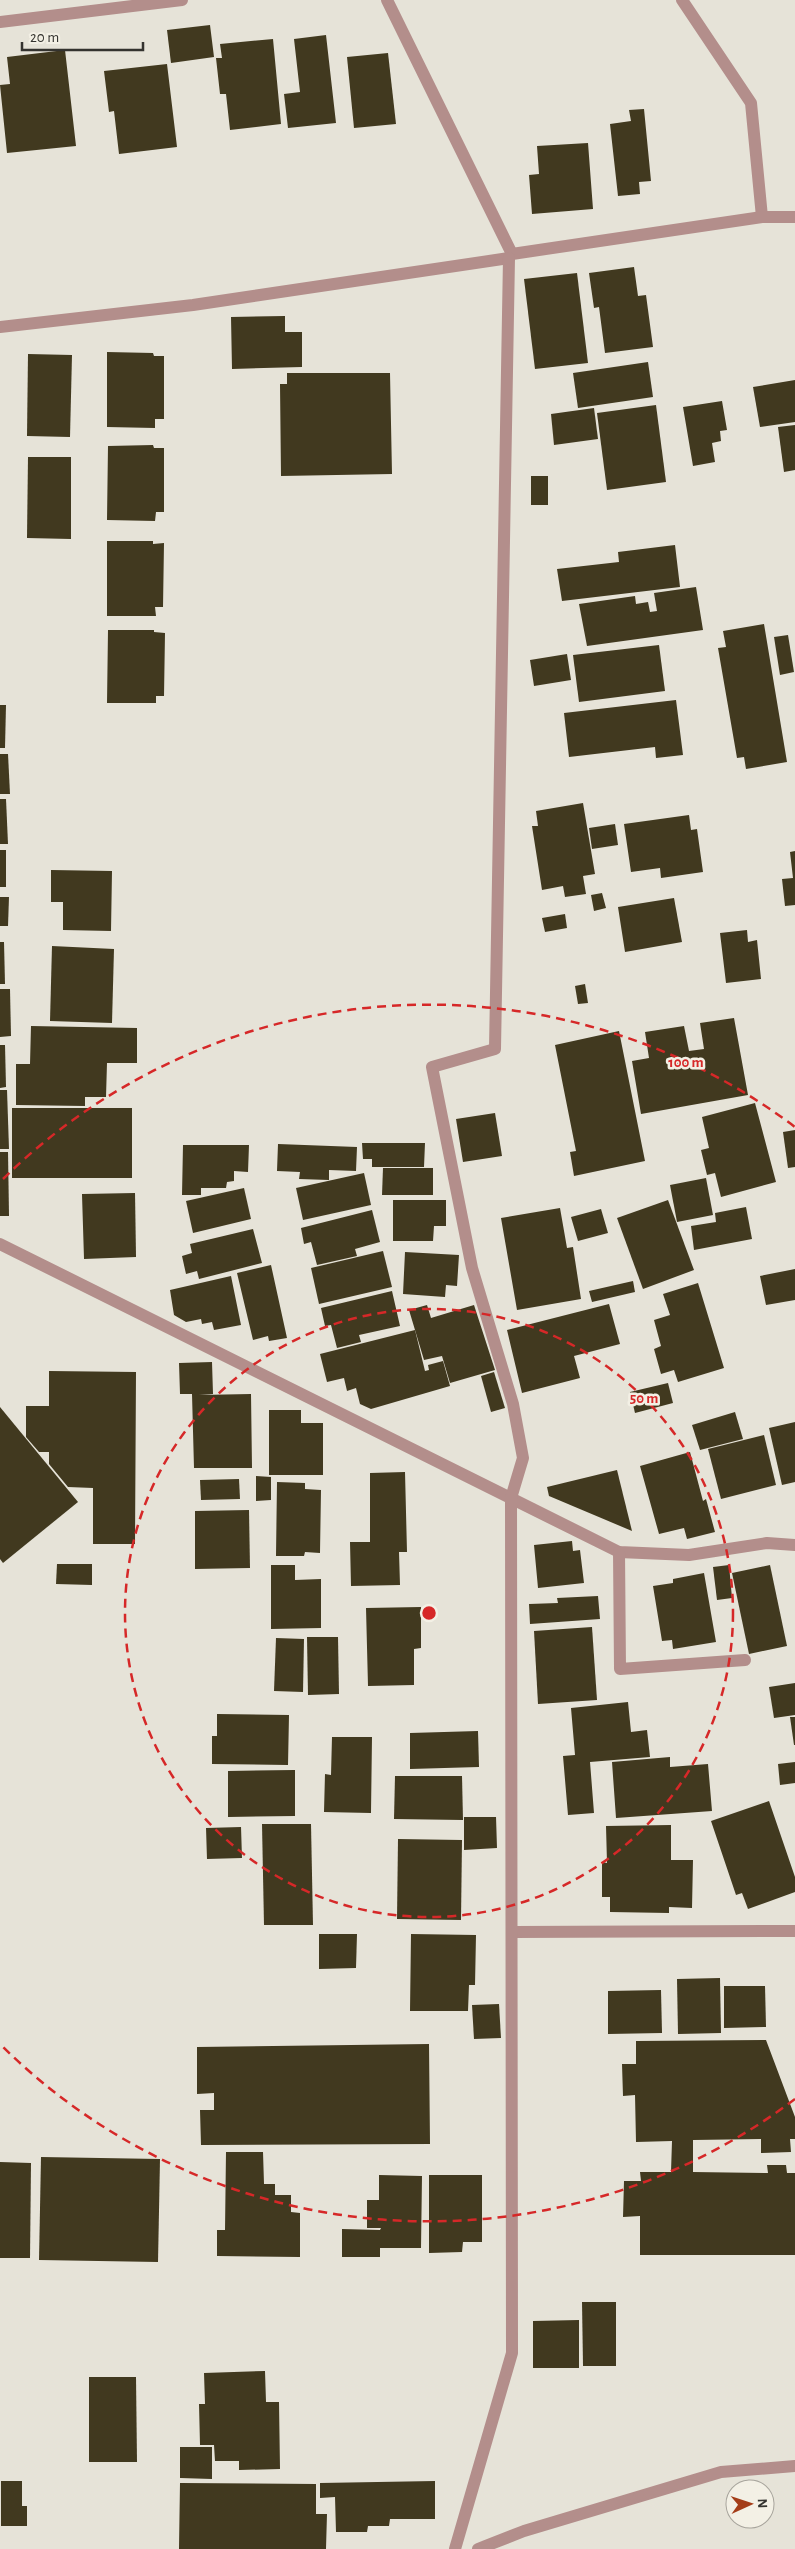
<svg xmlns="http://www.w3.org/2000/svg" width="795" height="2549" viewBox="0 0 795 2549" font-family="'Alegreya Sans',sans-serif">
<rect width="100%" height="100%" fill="#e6e3d8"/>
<g fill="#41391f">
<path d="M210,25l4,32 -43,6 -4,-33z"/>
<path d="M326,35l10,88 -48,5 -4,-34 16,-2 -6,-53z"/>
<path d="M273,39l8,85 -51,6 -4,-36h-6l-4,-36h6l-2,-14z"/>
<path d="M65,50l11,96 -69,7 -7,-68 10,-1 -3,-27z"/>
<path d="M388,53l8,71 -42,4 -7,-71z"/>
<path d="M167,64l10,83 -58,7 -5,-43 -5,1 -5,-41z"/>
<path d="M644,109l7,72 -12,1 1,12 -22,2 -8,-72 21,-3 -2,-11z"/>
<path d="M588,143l5,66 -61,5 -3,-39 10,-1 -2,-28z"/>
<path d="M634,267l4,29 8,-1 7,52 -48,6 -6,-46 -5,1 -5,-35z"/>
<path d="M577,273l11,90 -53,6 -11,-90z"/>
<path d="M285,316v16h17v35l-70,2 -1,-52z"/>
<path d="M107,352l46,1 1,3h10v63h-9v9l-48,-1z"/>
<path d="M28,354l44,1 -2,82 -43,-1z"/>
<path d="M648,362l5,35 -75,11 -5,-35z"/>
<path d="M287,373h103l2,101 -111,2 -1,-92h7z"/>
<path d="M795,380v42l-35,5 -7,-40z"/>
<path d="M722,401l5,29 -7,1 1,10 -9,2 3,19 -22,4 -10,-59z"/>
<path d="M656,405l10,77 -59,8 -10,-77z"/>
<path d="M594,408l4,31 -44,6 -3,-31z"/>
<path d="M795,425v45l-11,2 -6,-45z"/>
<path d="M153,445l1,3h10v64h-8l-1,9 -48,-1 1,-74z"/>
<path d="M28,457h43v82l-44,-1z"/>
<rect x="531" y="476" width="17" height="29"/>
<path d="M107,541h46v3l11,-1 -1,64h-8l1,9h-49z"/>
<path d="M675,545l5,42 -118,14 -5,-32 62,-7 -1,-10z"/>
<path d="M696,587l7,43 -116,16 -8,-42 56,-8 1,8 12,-2 2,10 7,-1 -3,-18z"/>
<path d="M764,624l23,138 -41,7 -2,-12 -7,1 -19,-110 8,-1 -3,-16z"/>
<path d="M108,630h46v2l11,1 -1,63h-8v7h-49z"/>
<path d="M788,635l6,37 -14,3 -6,-38z"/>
<path d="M659,645l6,46 -86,11 -6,-47z"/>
<path d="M567,654l4,26 -37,6 -4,-26z"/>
<path d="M676,700l7,55 -27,3 -1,-11 -86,10 -5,-44z"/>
<path d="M0,705h6l-1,43h-5z"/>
<path d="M0,754h8l2,40h-10z"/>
<path d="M0,799h6l2,45h-8z"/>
<path d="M583,803l12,71 -12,2 3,18 -21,3 -2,-11 -21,4 -10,-64h6l-2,-15z"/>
<path d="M689,815l2,15 6,-1 6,43 -42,6 -1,-10 -29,4 -7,-48z"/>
<path d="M615,824l3,21 -26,4 -3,-21z"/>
<rect x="0" y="850" width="6" height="37"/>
<path d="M795,851v54l-10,1 -3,-27 11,-1 -3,-26z"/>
<path d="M51,870l61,1 -1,60 -48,-1v-28h-12z"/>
<path d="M602,893l4,15 -12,3 -3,-16z"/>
<path d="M0,897h9l-1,29h-8z"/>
<path d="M674,898l8,44 -57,10 -7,-45z"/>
<path d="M565,914l2,14 -22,4 -3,-14z"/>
<path d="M747,930l1,12 9,-2 4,39 -35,4 -6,-50z"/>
<path d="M0,942h4l1,42h-5z"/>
<path d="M52,946l62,3 -2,74 -62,-2z"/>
<path d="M585,984l3,19 -10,1 -3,-18z"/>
<path d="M0,989h10l1,47 -11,1z"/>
<path d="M734,1018l14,77 -107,19 -9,-53 17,-3 -4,-26 39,-6 5,25 15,-2 -4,-26z"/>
<path d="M31,1026l106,2v35h-30l-1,34h-21v9l-69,-1v-41h14z"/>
<path d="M619,1031l26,130 -71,15 -4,-24 6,-1 -21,-106z"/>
<path d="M0,1045h5l1,42 -6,1z"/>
<path d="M0,1090h7l2,59h-9z"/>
<path d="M755,1103l21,79 -55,15 -6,-24 -8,2 -6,-25 8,-2 -7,-31z"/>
<rect x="12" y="1108" width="120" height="70"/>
<path d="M495,1113l7,43 -39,6 -7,-43z"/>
<path d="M795,1130v37l-7,1 -5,-36z"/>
<path d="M362,1143h63l-1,24h-52v-8h-9z"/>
<path d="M278,1144l79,3 -1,24 -27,-1v10l-30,-1 1,-7 -23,-1z"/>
<path d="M183,1145h66l-1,27 -14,-1v10l-7,1 -1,6h-25v7h-19z"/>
<path d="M0,1152h8l1,64h-9z"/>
<path d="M383,1168h50v27h-51z"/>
<path d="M364,1173l7,32 -68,15 -7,-32z"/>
<path d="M706,1178l7,37 -36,7 -7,-37z"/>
<path d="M244,1188l7,31 -58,14 -7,-32z"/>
<path d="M135,1193l1,64 -52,2 -2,-65z"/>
<path d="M393,1200h53v26h-12l-1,15h-40z"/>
<path d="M668,1200l26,70 -51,19 -26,-71z"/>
<path d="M746,1207l6,32 -58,11 -3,-24 25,-4 -1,-9z"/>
<path d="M560,1208l7,40 6,-1 8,52 -64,11 -16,-92z"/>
<path d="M601,1209l7,24 -30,8 -7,-24z"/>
<path d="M372,1210l8,32 -25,7 2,7 -40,9 -6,-23 -7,2 -3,-16z"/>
<path d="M253,1229l9,34 -63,16 -2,-8 -11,3 -4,-18 10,-3 -2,-9z"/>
<path d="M383,1251l9,36 -73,17 -8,-36z"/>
<path d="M405,1252l54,3 -2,31 -11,-1 -1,12 -42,-3z"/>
<path d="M271,1265l16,73 -18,3 -1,-5 -15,4 -16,-67z"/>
<path d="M795,1269v31l-29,5 -6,-29z"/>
<path d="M231,1276l10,49 -27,5 -2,-8 -10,2 -1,-5 -15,3 -12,-7 -4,-25z"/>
<path d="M633,1281l2,11 -43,10 -3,-11z"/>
<path d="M698,1283l26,85 -46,14 -4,-12 -13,4 -7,-25 7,-3 -7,-26 16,-5 -7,-21z"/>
<path d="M392,1291l8,35 -41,9 2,7 -24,6 -6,-23 -6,1 -4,-18z"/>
<path d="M609,1304l11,40 -46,12 6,22 -58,15 -15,-63z"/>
<path d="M427,1305l4,13 43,-13 21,65 -45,13 -8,-27 -18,4 -15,-50z"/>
<path d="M415,1330l10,41 4,-1 -1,-5 15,-4 7,25 -79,23 -11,-5 -4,-16 -9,3 -3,-13 -17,4 -7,-28z"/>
<path d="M212,1362l1,32 -14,1 52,-1 1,74h-58l-2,-74h-12l-1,-31z"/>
<path d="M49,1371l87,1 -1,172h-42v-56l-25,-1 -19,-23v-12h-10l-13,-15v-31h23z"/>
<path d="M494,1372l11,36 -14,4 -10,-36z"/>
<path d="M668,1383l5,20 -38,10 -5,-21z"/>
<path d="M0,1407l78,95 -75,61 -3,-4z"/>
<path d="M269,1410h32v13h22v52h-54z"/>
<path d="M735,1412l8,27 -43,11 -8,-25z"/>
<path d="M795,1422v60l-13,3 -13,-57z"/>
<path d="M764,1435l12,50 -55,14 -13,-50z"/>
<path d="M690,1452l13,49 3,-2 9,33 -28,7 -3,-11 -25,6 -19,-68z"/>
<path d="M617,1470l15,61 -83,-35 -2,-9z"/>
<path d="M405,1472l2,80h-8l1,33 -49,1 -1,-44h20v-69z"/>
<path d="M256,1476l15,1v23l-15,1z"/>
<path d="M239,1479l1,20 -39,1 -1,-20z"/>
<path d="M277,1482l28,1v6l16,1 -1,63 -15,-1 -1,4h-28z"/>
<path d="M249,1510l1,58 -55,1v-58z"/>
<path d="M572,1541l1,10 7,-1 4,33 -46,5 -4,-43z"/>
<path d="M57,1564h35v21l-36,-1z"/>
<path d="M271,1565h24v15l26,-1v49l-50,1z"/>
<path d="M729,1565l3,33 -15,2 -4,-33z"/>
<path d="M770,1565l17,81 -38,8 -17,-81z"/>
<path d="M704,1573l12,69 -43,7 -1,-9 -10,1 -9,-55 20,-3v-4z"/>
<path d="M598,1596l2,23 -70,5 -1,-20 29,-1 -1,-5z"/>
<path d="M421,1607v41l-7,1v36l-46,1 -2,-78z"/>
<path d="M592,1627l5,73 -59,4 -4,-73z"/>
<path d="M307,1637h31l1,57 -31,1z"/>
<path d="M276,1638l28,1 -1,53 -29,-1z"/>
<path d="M795,1683v32l-21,3 -5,-31z"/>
<path d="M628,1702l3,30 16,-2 3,27 -60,5 4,51 -26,2 -5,-59 12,-1 -4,-47z"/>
<path d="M217,1714l72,1 -1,50 -76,-1v-28h5z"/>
<path d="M790,1717h5v28h-1z"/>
<path d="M478,1731l1,36 -69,2v-36z"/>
<path d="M332,1737h40l-1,76 -47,-1 1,-38 6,1z"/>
<path d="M670,1757v10l38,-3 4,47 -96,7 -4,-56z"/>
<path d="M795,1762v21l-15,2 -2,-21z"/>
<path d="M295,1770v46l-67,1v-46z"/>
<path d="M395,1776h67l1,44 -69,-1z"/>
<path d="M769,1801l26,76v15l-47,17 -6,-16 -6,2 -25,-74z"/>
<path d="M464,1817h32l1,31 -33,2z"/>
<path d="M262,1824h49l2,101h-49z"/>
<path d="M671,1825v35h22l-1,48 -23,-1v6l-59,-1v-15h-8v-35l5,1 -1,-37z"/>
<path d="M241,1827l1,31 -35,1 -1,-31z"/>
<path d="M398,1839l64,1 -1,80 -64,-1z"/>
<path d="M319,1934h38l-1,34 -37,1z"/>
<path d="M411,1934l65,1 -1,50h-6l-1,26h-58z"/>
<path d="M720,1978l1,55 -43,1 -1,-55z"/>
<path d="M724,1986h41l1,41 -42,1z"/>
<path d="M661,1990l1,43 -54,1v-43z"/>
<path d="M499,2004l2,34 -27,1 -2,-34z"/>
<path d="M766,2040l29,77v22h-5l1,13 -30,1v-14l-68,1v32l75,1 -1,-8h19l1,8h8v82h-155v-39l-17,1 1,-36h17l-1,-9h31l1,-31 -36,1 -1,-47 -12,1 -1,-32h14v-23z"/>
<path d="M429,2044l1,100 -229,1 -1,-35h14v-17l-17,1v-47z"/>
<path d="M226,2152h37l1,32h11v11h16v17l9,1v44l-83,-1v-26h8z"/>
<path d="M41,2157l119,2 -2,103 -119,-2z"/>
<path d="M0,2162l31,1 -1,95h-30z"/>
<path d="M379,2175l43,1 -1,72h-41v9h-38v-28l38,1 1,-2h-14v-28h12z"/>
<path d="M429,2175h53v67h-19l-1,10 -33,1z"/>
<path d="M582,2302h34v64h-33z"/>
<path d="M579,2320v48h-46v-47z"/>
<path d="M265,2371l1,31h13l1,67 -41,1v-9h-24l-1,-16h-14l-1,-41h6l-1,-31z"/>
<path d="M89,2377h47l1,85h-48z"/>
<path d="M180,2447h32v32l-32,-1z"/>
<path d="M1,2481h21v25h5v20h-26z"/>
<path d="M435,2481v38h-45l-1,7h-21l-1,6h-31l-1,-35 -15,1v-15z"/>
<path d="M180,2483l136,1v30h11l-1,35h-147z"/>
</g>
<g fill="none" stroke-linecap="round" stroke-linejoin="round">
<g stroke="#b38e8b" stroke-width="12">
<path d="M387,0l125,254"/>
<path d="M682,0l69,103 11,114"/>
<path d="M0,22l182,-22"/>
<path d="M0,327l193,-22 316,-47 3,-4 250,-37h33"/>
<path d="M0,1244l619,308 70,3 78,-12 28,2"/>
<path d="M619,1552l1,117 125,-9"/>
<path d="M513,1932l282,-1"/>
<path d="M455,2549l57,-196 -1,-855 12,-40 -10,-54 -41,-136 -40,-201 63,-18 14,-791"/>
<path d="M478,2549l46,-18 197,-59 74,-6"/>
</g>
</g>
<g fill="none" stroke="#d62828" stroke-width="2.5" stroke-dasharray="9 6">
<circle cx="429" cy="1613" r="304"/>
<path d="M795 2099A608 608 0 0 1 3 2047M3 1179A608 608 0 0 1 795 1127"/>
</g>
<circle cx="429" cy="1613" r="8" fill="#d62828" stroke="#f3f0e5" stroke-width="2.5"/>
<g font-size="15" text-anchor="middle" font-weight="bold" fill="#d62828" stroke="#f3f0e5" stroke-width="5" stroke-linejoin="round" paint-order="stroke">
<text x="686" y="1067">100 m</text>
<text x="644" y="1403">50 m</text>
</g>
<g transform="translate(750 2504) rotate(87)"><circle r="24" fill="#f3f0e5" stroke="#a7a49c"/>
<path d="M0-4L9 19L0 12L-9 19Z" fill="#a43d18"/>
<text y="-8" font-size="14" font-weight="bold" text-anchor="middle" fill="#34332f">N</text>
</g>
<path d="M22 42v8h121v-8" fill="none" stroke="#34332f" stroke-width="2.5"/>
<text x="30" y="42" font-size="15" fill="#34332f" stroke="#f3f0e5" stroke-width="4" paint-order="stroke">20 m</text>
</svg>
